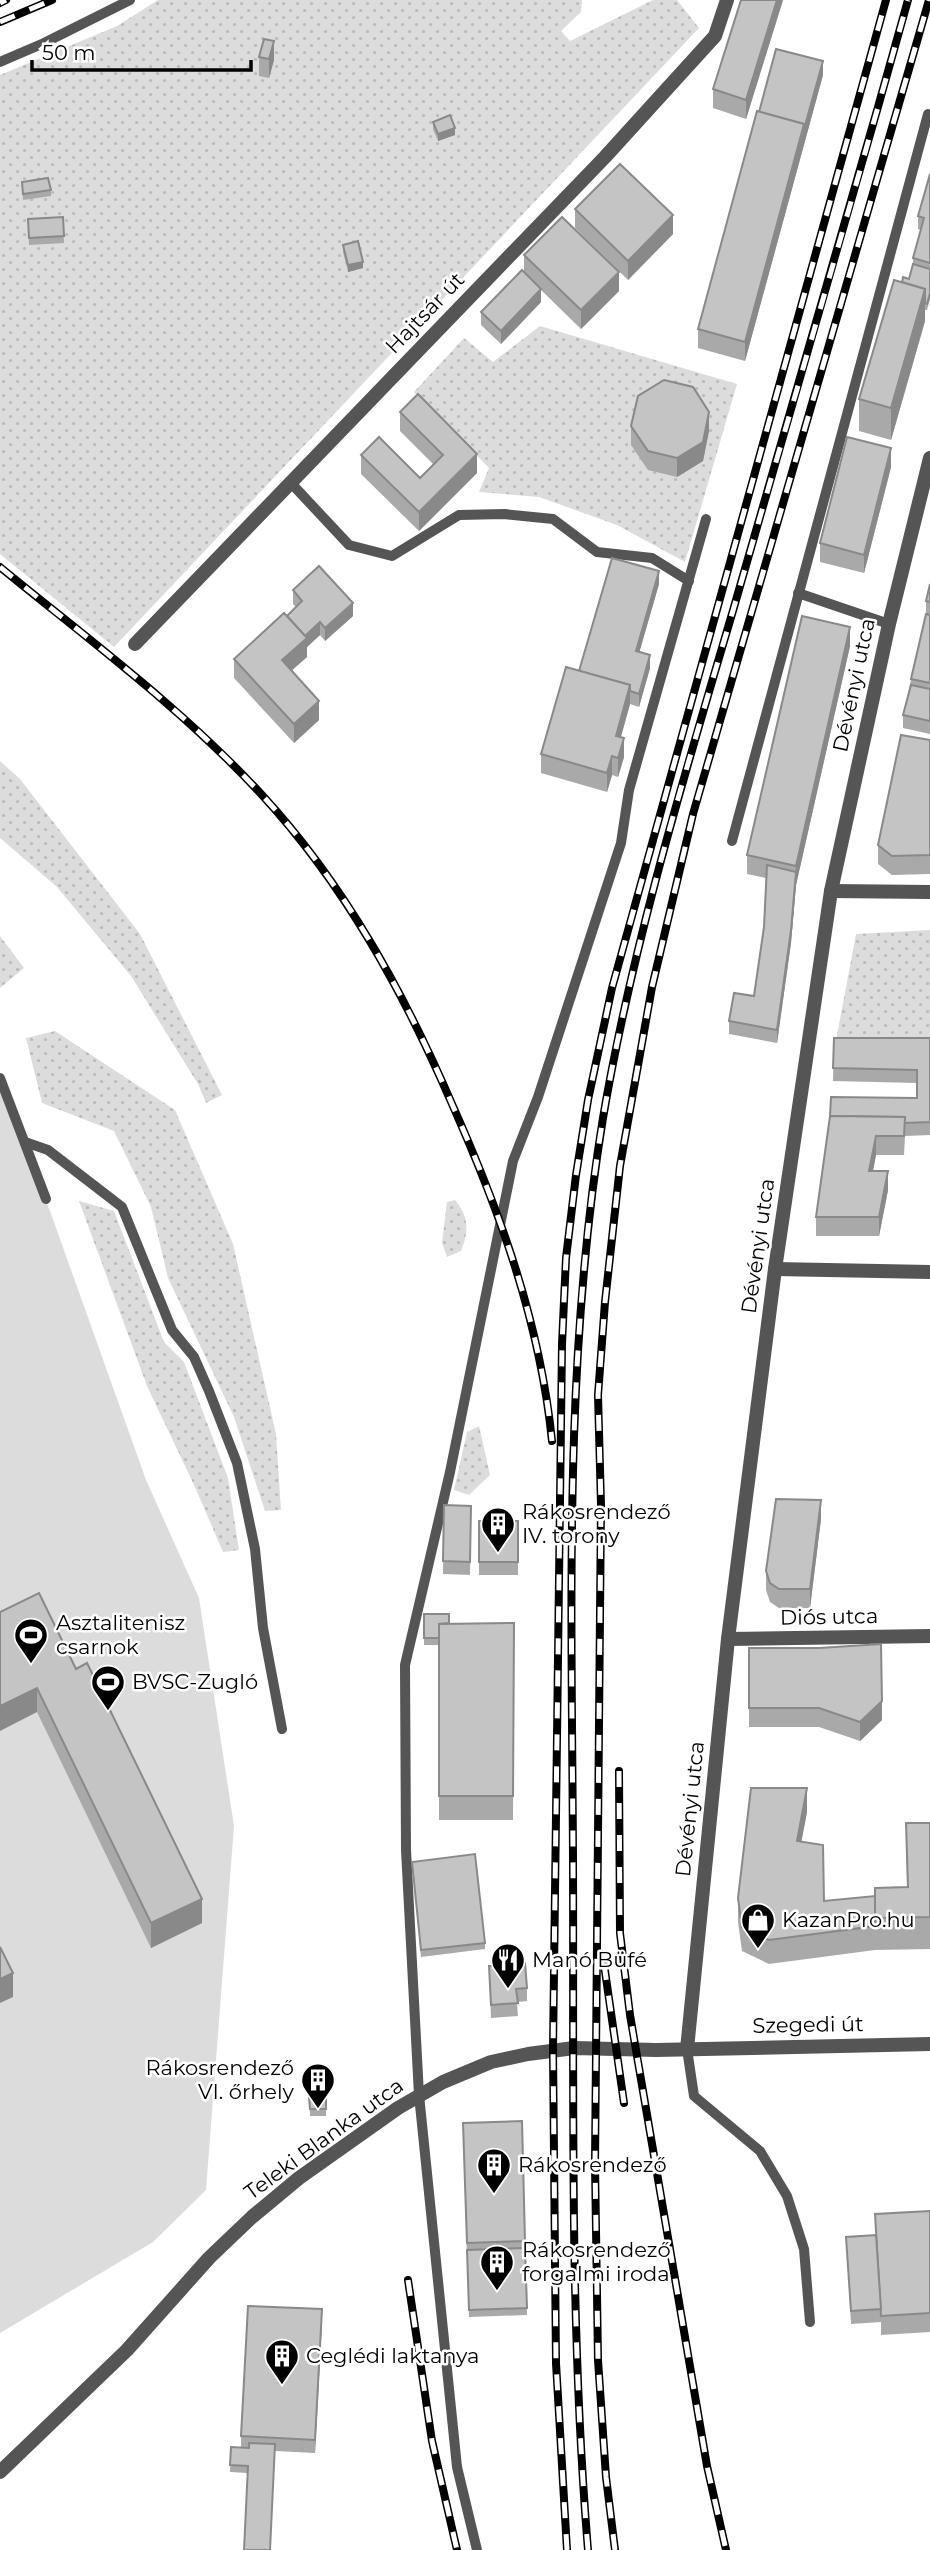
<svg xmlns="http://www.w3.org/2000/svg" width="930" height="2550" viewBox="0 0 930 2550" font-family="Montserrat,sans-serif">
<defs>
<pattern id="green-dots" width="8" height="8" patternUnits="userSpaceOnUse" patternTransform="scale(1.75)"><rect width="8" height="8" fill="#dcdcdc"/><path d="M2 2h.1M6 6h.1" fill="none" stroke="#bbb" stroke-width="1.8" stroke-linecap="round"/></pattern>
</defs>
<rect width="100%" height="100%" fill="#fff"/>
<g fill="url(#green-dots)">
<path d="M158,0h424l-1,12 -20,19 9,10 83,-41h24l22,28 -585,619 -114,-93v-479l117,-49z"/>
<path d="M540,326l197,58 -52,178 -68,-37 -78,-28 -60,-5 10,-24 -75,-76 50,-54 29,24z"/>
<path d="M0,761l20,18 120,155 82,161 -16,8 -8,-19 -67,-108 -74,-89 -57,-49z"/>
<path d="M930,930v122l-96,-1 22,-117z"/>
<path d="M0,936l24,32 -24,20z"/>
<path d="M55,1031l120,79 58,134 43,190 5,76 -16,1 -31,-94 -66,-139 -17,-71 -37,-76 -72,-28 -16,-65z"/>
<path d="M455,1200c14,17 14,31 6,51l-14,6 -5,-14 5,-41z"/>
<path d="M79,1201l35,10 50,131 20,20 44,116 11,72 -16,2 -28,-65 -48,-101z"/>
<path d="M479,1426l11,49 -21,20 -15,-5 13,-58z"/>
</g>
<path fill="#dcdcdc" d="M0,1087l50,124 96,269 53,118 35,228 -28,364 -53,52 -153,91z"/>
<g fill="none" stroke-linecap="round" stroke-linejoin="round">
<g stroke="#555" stroke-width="10">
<path d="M0,62l44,-19 86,-43"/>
<path d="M291,483l58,62 43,11 67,-41 45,-1 49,5 44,33 55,6 37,23"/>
<path d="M798,593l91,31"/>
<path d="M732,841l196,-727 2,1"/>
<path d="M0,1078l46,121"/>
<path d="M25,1142l23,8 74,57 50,123 22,27 15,34 28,72 18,86 8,79 19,101"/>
<path d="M687,2049l7,47 66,55 27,45 17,53 6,73"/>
<path d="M477,2550l-20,-83 -38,-372 -13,-245 -1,-185 45,-193 63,-311 25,-64 83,-254 8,-53 77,-271"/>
</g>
<g stroke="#555" stroke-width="14">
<path d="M135,644l470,-487 110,-121 12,-36"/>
<path d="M831,891l99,1"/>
<path d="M775,1269l155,3"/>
<path d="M728,1639l202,-3"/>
<path d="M687,2049l41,-410 47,-370 56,-378 58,-267 41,-166"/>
<path d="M0,2472l127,-122 82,-92 43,-41 47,-39 99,-70 45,-26 48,-20 37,-8 46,-6 82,2 274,-6"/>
</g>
<g stroke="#000" stroke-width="8">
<g id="rail">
<path d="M0,3l6,-3"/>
<path d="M0,22l52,-22"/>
<path d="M0,567c89,73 184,143 262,228 83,90 142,198 190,309 48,108 88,218 100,337"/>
<path d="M619,1771l1,162 10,82 77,451 19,84"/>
<path d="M604,1964l20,139"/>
<path d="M408,2280l24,161 25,109"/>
<path d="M567,2550l-11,-187 -3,-313 9,-706 4,-86 10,-83 12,-75 24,-112 274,-988"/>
<path d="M588,2550c-19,-230 -14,-460 -15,-690 -1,-247 -10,-498 30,-742 29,-171 80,-338 129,-504 59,-205 119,-409 176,-614"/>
<path d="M615,2550l-9,-73 -8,-117 -3,-196 6,-659 -3,-110 7,-93 15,-136 32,-179 41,-173 236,-814"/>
</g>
</g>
<use href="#rail" stroke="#fff" stroke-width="5" stroke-dasharray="16" stroke-linecap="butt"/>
</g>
<g fill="#a9a9a9">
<path d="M783,0l-37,119 -33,-11v-19z"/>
<path d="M259,57l15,3 -5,18 -10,-2z"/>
<path d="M823,75l-78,286 -47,-13v-19l61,-217z"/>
<path d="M433,122l22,13 -17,6 -5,-12z"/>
<path d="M930,174v126l-3,10h-2v11l-34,119 -32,-9v-32l43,-117 7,-3 4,-15v-6l8,-28 -3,-1v-13z"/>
<path d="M22,182l29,8v6l-28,4z"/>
<path d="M575,209l98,25 -45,46 -53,-52z"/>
<path d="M63,217l1,26 -35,2 -1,-26z"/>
<path d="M343,245l20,23 -15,4 -5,-20z"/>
<path d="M524,255l95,36 -38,38 -40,-39v12l-40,42 -20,-19v-13l43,-39z"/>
<path d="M400,412l77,61 -58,58 -58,-57v-19l59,23 13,-14 -33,-33z"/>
<path d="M631,426l78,5 -6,30 -26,16 -29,-7 -17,-25z"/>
<path d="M891,467l-27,106 -44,-11v-19z"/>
<path d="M659,584l-20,68 11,16 -11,39 -9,-3 -9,33 3,20 -6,20 -6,-2 -5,17 -66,-19v-19l38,-83z"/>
<path d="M930,584v150l-27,-6v-13l23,-101v-13z"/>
<path d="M293,590l60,26 -28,25 -5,-6 -13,12v10l-15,13 27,50 -25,23 -60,-65v-19l62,-52 -3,-3z"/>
<path d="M850,646l-54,239 -5,58 -14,100 -48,-9v-13l25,-25 10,-69 2,-49 -19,-4v-19z"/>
<path d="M930,740v134l-38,1 -14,-11v-19z"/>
<path d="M834,1038h96v97l-25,1 -1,19h-28l-3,16 15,19 -9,46h-63v-19l14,-101 87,-18v-15l-84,-2z"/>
<path d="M444,1505l27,1 -1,69 -27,-1z"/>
<path d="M821,1519l-11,89h-31l-9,-6 -4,-12v-19z"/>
<rect x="479" y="1521" width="39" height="54"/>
<path d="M0,1612l202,311 -51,25 -114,-236z"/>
<path d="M424,1614l25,9h65l-1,197h-74v-175h-15z"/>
<path d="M749,1648l133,72 -22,21 -41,-14h-70z"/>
<path d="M807,1812l-6,30 23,59 51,-5 32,-9 -1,-64h24v126l-55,1 -106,14 -27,-13 -4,-29v-24z"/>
<path d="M412,1862l73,81v6l-64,8z"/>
<path d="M489,1966l38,22v13l-10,1 1,14 -27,2z"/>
<path d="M309,2097h17v19h-16z"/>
<path d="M522,2121l5,194 -58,2 -6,-181z"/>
<path d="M930,2211v121l-49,3v-13l-30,2 -5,-87 30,-2 -1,-21z"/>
<path d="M322,2322l-7,131 -40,-2 -28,22 -17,-1 1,-25 10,1v-12z"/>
</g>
<g fill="#898989">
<path d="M777,0h6l-37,119v-19z"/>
<path d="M274,41v19l-5,18v-19z"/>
<path d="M823,61v14l-78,286v-19l59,-218z"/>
<path d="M455,128v7l-17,6v-7z"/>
<path d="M673,215v19l-45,46v-19z"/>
<path d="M363,262v6l-15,4v-7z"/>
<path d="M619,272v19l-38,38v-19z"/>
<path d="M541,289v13l-40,42v-13z"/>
<path d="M925,289v32l-34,119v-32z"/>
<path d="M709,412v19l-6,30 -26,16v-19z"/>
<path d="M891,448v19l-27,106v-18z"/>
<path d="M477,454v19l-58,58v-19z"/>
<path d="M659,571v13l-23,80v-13z"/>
<path d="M353,603v13l-28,25v-13z"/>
<path d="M320,622v13l-13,12v10l-25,22v-19z"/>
<path d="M850,627v19l-54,239 -5,58 -14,100v-13l19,-164z"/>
<path d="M650,655v13l-11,39v-13z"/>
<path d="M630,685v19l-14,50v-18z"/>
<path d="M319,701v19l-25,23v-19z"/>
<path d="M624,738v19l-6,20v-19z"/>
<path d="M612,756v19l-5,17v-19z"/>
<path d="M876,1136v19l-7,35v-19z"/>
<path d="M888,1171v19l-9,46v-19z"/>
<path d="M821,1500v19l-11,89v-19z"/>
<path d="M37,1688v24l-37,19v-25z"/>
<path d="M882,1701v19l-22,21v-19z"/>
<path d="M807,1788v24l-10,53v-24z"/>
<path d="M202,1899v24l-51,25v-25z"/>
<path d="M13,1973v24l-13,6v-24z"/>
<path d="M322,2309v13l-7,131v-13z"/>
</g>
<g fill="#c4c4c4" stroke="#898989" stroke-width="2">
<path d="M741,0h36l-31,100 -33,-11z"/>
<path d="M264,39l10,2 -5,18 -10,-2z"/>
<path d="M776,49l47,12 -19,68v-5l-45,-12z"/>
<path d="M757,111l47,13 -59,218 -47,-13z"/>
<path d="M450,115l5,13 -17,6 -5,-12z"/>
<path d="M620,164l53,51 -45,46 -53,-52z"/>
<path d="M930,174v89l-17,-5 11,-40 -6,-2z"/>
<path d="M48,178l3,12 -28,4 -1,-12z"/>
<path d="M63,217l1,19 -35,2 -1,-19z"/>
<path d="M562,217l57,55 -38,38 -57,-55z"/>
<path d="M358,241l5,21 -15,3 -5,-20z"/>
<path d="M913,264l17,5v24l-3,11 -2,-1v-14l-23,-7 1,-5 6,2z"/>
<path d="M522,270l19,19 -40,42 -20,-19z"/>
<path d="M894,280l31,9 -34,119 -32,-9z"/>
<path d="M664,380l29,7 16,25 -6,30 -26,16 -29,-7 -17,-25 7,-30z"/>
<path d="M418,394l59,60 -58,58 -58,-57 18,-18 41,41 23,-23 -43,-43z"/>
<path d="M847,437l44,11 -27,107 -44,-12z"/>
<path d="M612,558l47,13 -23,80 14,4 -11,39 -9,-3v-6l-51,-14z"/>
<path d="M319,566l34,37 -28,25 -5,-6 -15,14 -18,-20 15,-15 -9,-11z"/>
<path d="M930,584v18l-4,-1z"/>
<path d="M284,613l23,25 -25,22 37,41 -25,23 -60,-65z"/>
<path d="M926,614l4,1v68l-19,-4z"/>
<path d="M802,616l48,11 -54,239 -49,-11z"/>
<path d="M566,667l64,18 -14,51 8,2 -6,20 -6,-2 -5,17 -66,-19z"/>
<path d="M911,685l19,4v32l-27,-6z"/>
<path d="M901,735l29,5v115l-38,1 -14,-11z"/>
<path d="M767,865l29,7 -5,58 -14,100 -48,-9 5,-28 20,3 10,-69z"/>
<path d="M834,1038h96v84l-26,1 1,-6 -75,-1 1,-19 86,1v-28l-84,-2z"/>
<path d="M830,1116l75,1 -1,19h-28l-7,35h19l-9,46h-63z"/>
<path d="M776,1499l45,1 -11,89h-31l-9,-6 -4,-12z"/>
<path d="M444,1505l27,1 -1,56 -27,-1z"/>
<rect x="479" y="1521" width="39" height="41"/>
<path d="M39,1593l37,76 11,-6 115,236 -51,24 -114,-235 -37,18v-94z"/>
<path d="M424,1614h25v9l-10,1v14h-15z"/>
<path d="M514,1623l-1,173h-74v-172z"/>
<path d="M881,1644l1,57 -22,21 -41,-14h-70v-60h70z"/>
<path d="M751,1788h56l-10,53 26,4 1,56 51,-5v30l-106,14 -27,-13 -4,-29z"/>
<path d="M906,1823h24v94l-55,1v-30l33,-1z"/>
<path d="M475,1854l10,89 -64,7 -9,-88z"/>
<path d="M0,1947l13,26 -13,6z"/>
<path d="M525,1963l2,25 -11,1 2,14 -27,2 -2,-39z"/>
<path d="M309,2097h17v12h-16z"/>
<path d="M522,2121l3,120 -58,2 -4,-120z"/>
<path d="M930,2211v102l-49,3 -6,-102z"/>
<path d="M876,2235l5,74 -30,2 -5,-74z"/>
<path d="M525,2248l2,60 -58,2 -2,-60z"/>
<path d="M248,2306l74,3 -7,131 -74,-4z"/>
<path d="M249,2443l26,1 -5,106h-26l4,-84 -18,-1 1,-18 18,1z"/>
</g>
<defs>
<g id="building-pin" transform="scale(1.75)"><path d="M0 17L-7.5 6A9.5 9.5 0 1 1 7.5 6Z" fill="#000" stroke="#fff"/><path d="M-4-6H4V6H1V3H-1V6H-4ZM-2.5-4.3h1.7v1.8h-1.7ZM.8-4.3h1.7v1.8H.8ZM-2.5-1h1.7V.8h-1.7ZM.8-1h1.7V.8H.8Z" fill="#fff"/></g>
<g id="stadium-pin" transform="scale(1.75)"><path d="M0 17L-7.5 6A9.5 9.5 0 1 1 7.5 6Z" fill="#000" stroke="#fff"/><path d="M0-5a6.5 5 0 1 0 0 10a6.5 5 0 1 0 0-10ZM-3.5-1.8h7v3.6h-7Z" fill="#fff"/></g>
<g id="shop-pin" transform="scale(1.75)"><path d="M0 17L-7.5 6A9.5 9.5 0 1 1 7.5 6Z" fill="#000" stroke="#fff"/><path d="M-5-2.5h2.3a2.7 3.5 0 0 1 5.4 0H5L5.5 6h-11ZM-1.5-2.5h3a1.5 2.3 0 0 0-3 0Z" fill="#fff"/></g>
<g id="restaurant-pin" transform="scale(1.75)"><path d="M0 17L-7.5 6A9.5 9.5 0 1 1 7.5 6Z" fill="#000" stroke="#fff"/><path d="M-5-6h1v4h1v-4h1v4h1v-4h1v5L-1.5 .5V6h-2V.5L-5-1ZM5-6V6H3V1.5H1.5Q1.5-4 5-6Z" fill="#fff"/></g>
</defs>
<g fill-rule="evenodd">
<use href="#building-pin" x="498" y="1524"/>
<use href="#stadium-pin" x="31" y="1635"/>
<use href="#stadium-pin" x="108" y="1682"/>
<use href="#shop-pin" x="758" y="1920"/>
<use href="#restaurant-pin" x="508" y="1960"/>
<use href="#building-pin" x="318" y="2080"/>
<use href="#building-pin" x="494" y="2165"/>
<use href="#building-pin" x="497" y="2262"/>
<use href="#building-pin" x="282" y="2356"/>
</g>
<g text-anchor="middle" stroke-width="5" stroke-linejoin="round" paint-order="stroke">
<g font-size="21" fill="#000" stroke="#fff">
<text transform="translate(425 313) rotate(-46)" y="7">Hajtsár út</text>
<text transform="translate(854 685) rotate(-78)" y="7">Dévényi utca</text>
<text transform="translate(758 1246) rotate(-82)" y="7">Dévényi utca</text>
<text transform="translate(829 1617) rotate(-1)" y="7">Diós utca</text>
<text transform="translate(690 1809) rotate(-84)" y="7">Dévényi utca</text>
<text transform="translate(808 2025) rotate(-1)" y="7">Szegedi út</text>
<text transform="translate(324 2139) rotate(-36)" y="7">Teleki Blanka utca</text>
</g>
<g font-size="21" fill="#000" stroke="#fff" text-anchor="start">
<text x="522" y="1519">Rákosrendező<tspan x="522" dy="24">IV. torony</tspan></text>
<text x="56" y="1630">Asztalitenisz<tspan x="56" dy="24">csarnok</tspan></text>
<text x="132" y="1689">BVSC-Zugló</text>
<text x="782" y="1927">KazanPro.hu</text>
<text x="532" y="1967">Manó Büfé</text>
<text x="294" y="2075" text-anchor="end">Rákosrendező<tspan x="294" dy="24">VI. őrhely</tspan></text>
<text x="518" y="2172">Rákosrendező</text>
<text x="522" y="2257">Rákosrendező<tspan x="522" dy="24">forgalmi iroda</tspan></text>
<text x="306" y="2363">Ceglédi laktanya</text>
</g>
</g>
<path d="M32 60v10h219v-10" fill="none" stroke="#000000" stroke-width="3.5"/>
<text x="42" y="60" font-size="21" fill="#000000" stroke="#ffffff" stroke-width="5" paint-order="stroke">50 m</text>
</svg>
